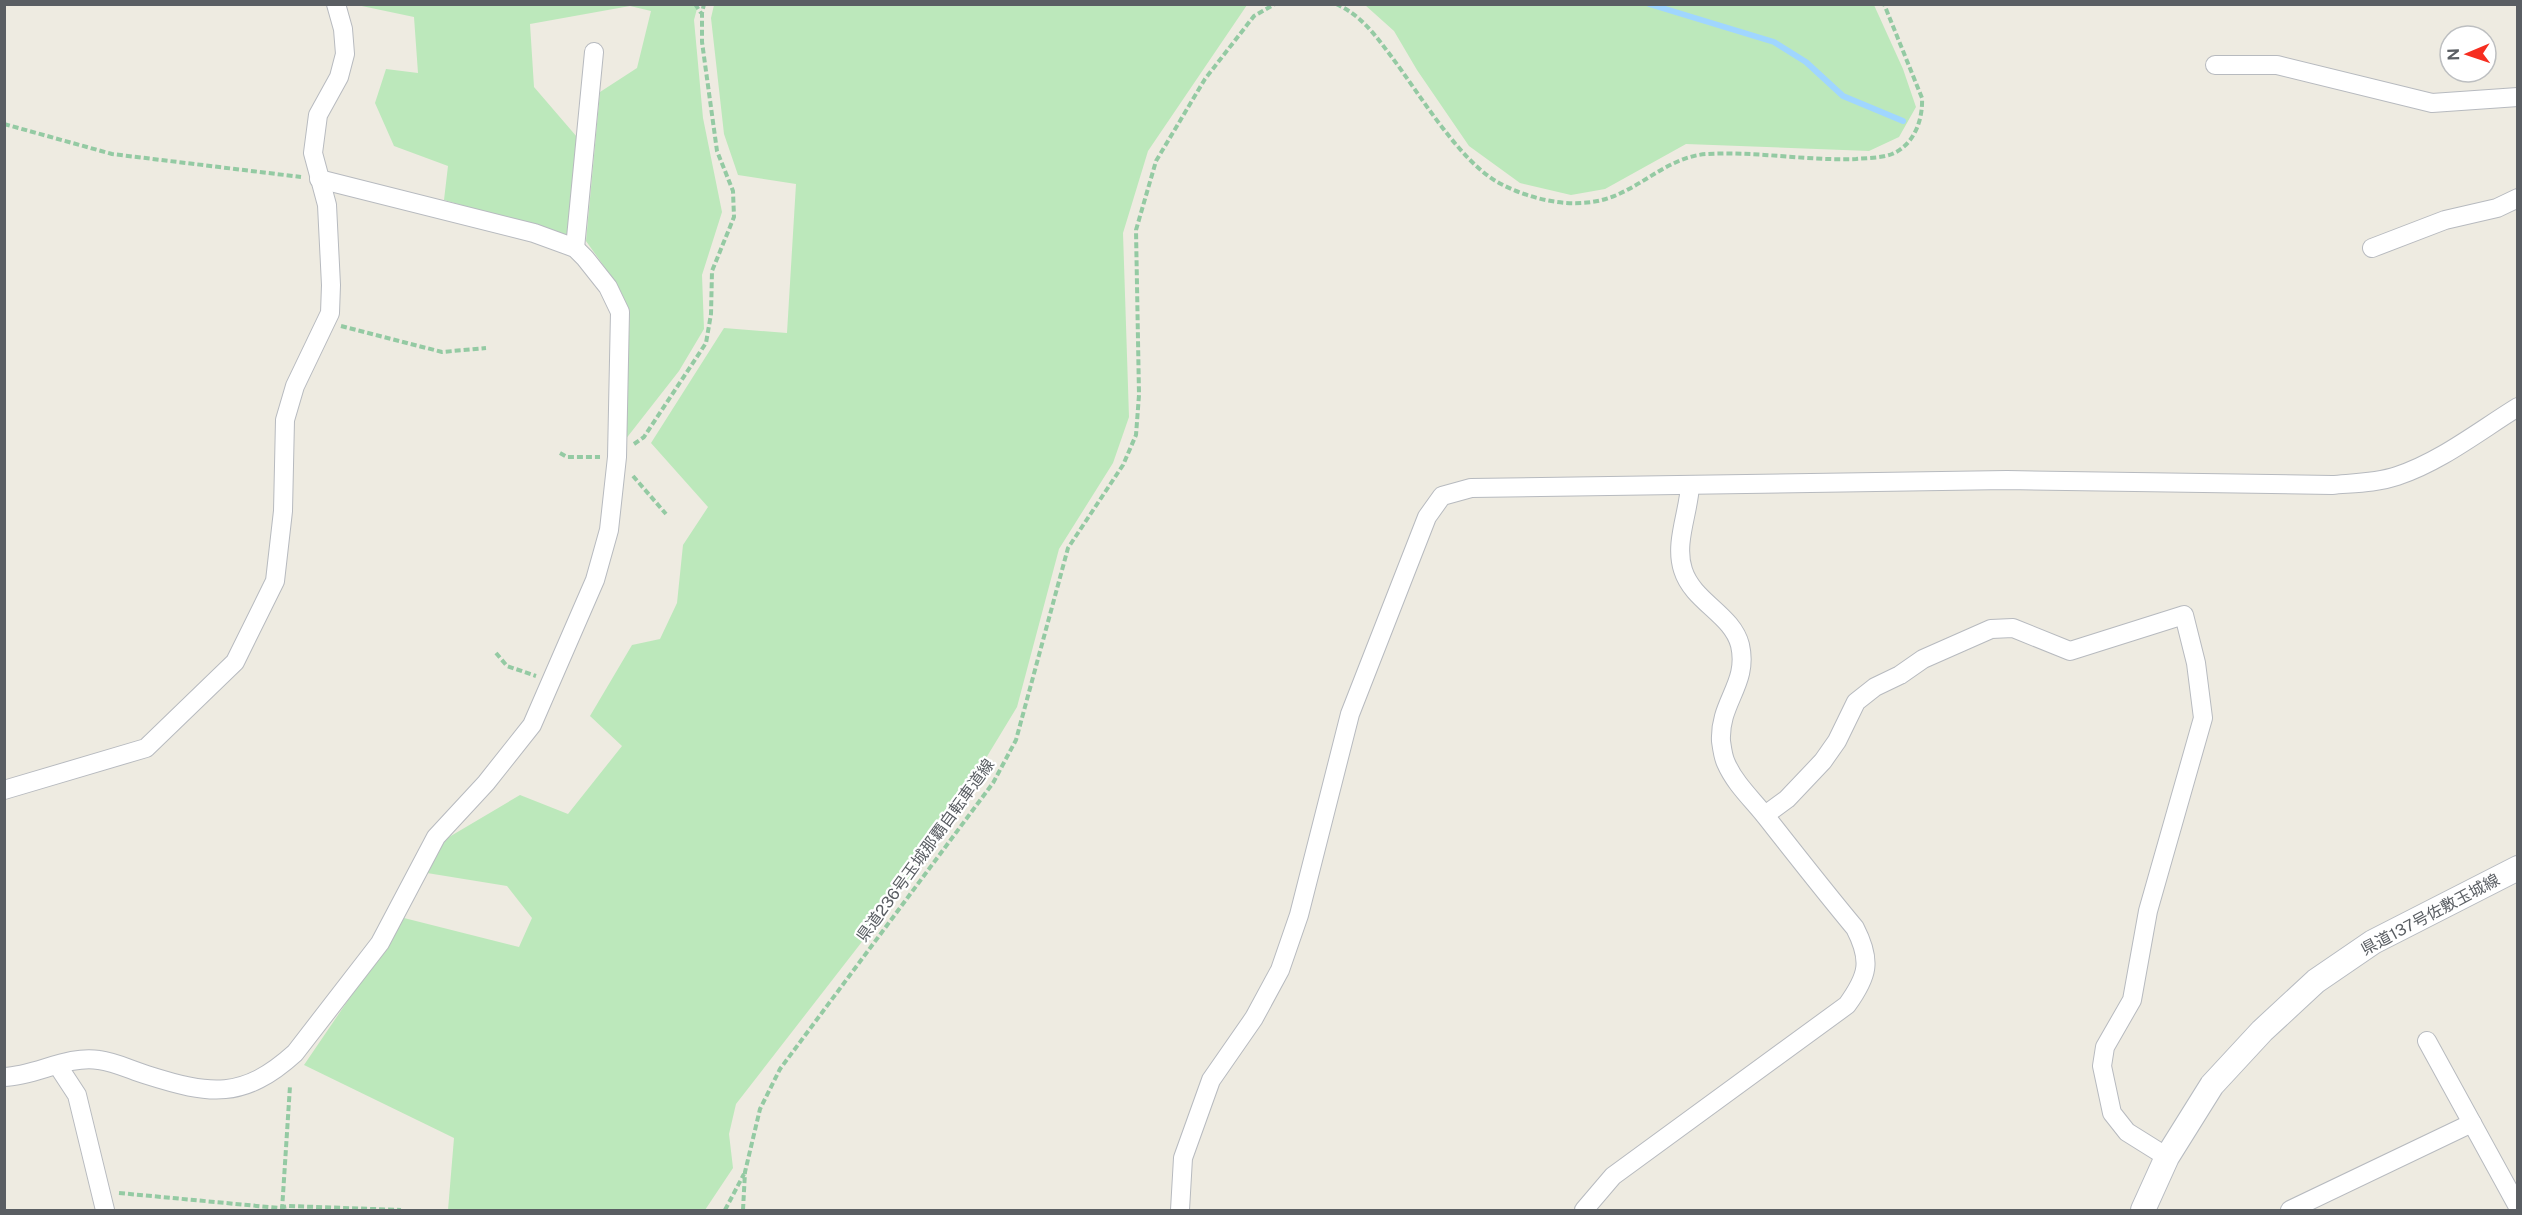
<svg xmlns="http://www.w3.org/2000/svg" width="2522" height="1215" viewBox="0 0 2522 1215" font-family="'Public Sans','Noto Sans JP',sans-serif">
<rect width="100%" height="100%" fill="#eeebe1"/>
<g fill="#bce8bb">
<path d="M357,5h341l-4,15 9,98 19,94 -20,63 2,54 -25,42 -54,69 5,-129 -12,-25 -32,-45 14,-149 37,-24 14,-57 -21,-5 -100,18 4,63 43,50 -10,99 -123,-36 4,-34 -54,-20 -19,-43 11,-34 32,4 -4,-56z"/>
<path d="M714,5h533l-99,146 -25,82 6,184 -16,46 -54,86 -42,158 -97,160 -184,237 -7,30 4,34 -28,42h-257l6,-72 -150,-73 100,-147 115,29 13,-29 -25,-32 -80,-13 17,-33 76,-45 48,19 54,-68 -32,-30 42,-71 28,-6 17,-36 6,-58 25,-38 -57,-64 73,-115 63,5 9,-149 -58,-9 -14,-41 -13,-116z"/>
<path d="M1365,5h509l29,64 13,38 -17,30 -30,14 -183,-7 -81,45 -34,6 -51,-12 -51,-37 -52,-76 -23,-39z"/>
</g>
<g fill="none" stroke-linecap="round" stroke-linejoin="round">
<path stroke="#a0d6ff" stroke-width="6" d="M1649,4l125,38 32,20 37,34 60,25"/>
<g stroke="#b7babf" stroke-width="20">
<g id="minor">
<path d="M2215,65h62l155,38 86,-6"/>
<path d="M575,248l19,-196"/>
<path d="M2372,248l73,-28 52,-12 21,-10"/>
<path d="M4,790l142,-42 89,-86 40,-81 8,-70 2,-91 10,-34 35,-73 1,-28 -4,-80 -14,-52 5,-38 21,-38 6,-23 -2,-25 -7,-25"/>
<path d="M1765,815l22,-16 36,-38 14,-20 19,-39 19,-15 25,-12 23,-16 68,-30 22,-1 57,23 114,-36 12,48 7,55 -55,193 -16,89 -27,47 -3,19 10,47 15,19 40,25"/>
<path d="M2427,1041l91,166"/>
<path d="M58,1066l19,29 28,115"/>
<path d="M4,1077c32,-1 63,-22 95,-17 16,2 32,10 48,15 63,20 96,25 148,-22l85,-110 56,-106 50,-54 46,-58 63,-145 14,-50 8,-73 3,-145 -12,-25 -23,-29 -10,-10 -41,-15 -215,-54"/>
<path d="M1180,1210l3,-52 28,-78 43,-62 26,-48 19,-55 51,-201 77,-197 15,-21 29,-8 536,-8 325,5c22,-2 44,-2 65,-9 43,-14 82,-45 121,-69"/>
<path d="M1584,1210l29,-34 234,-171c21,-29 25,-44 8,-77 -30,-36 -59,-73 -88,-110 -14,-18 -32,-34 -41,-55 -3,-6 -4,-15 -5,-22 -2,-39 28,-57 19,-96 -8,-31 -47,-43 -57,-75 -9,-27 6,-58 7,-85"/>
<path d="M2290,1210l182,-87"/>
</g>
</g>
<g stroke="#b7bbc1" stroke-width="26">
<path id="secondary" d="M2143,1210l24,-53 45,-72 50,-54 54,-50 57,-39 145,-74"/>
</g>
<g stroke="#94caa3" stroke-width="4" stroke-dasharray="6 3" stroke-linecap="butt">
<path d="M695,4l6,9"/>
<path d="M1336,4c25,11 39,31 55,52 28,37 68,105 108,127 36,19 84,29 122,10 28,-13 53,-37 86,-39 50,-3 99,7 149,5 11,-1 26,-1 36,-5 22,-9 31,-34 30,-56l-38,-94"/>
<path d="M4,124l108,30 189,23"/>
<path d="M341,326l101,26 44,-4"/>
<path d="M634,444l10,-7 62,-94 5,-29 1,-43 22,-54 -1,-26 -16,-40 -15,-109v-29l2,-9"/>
<path d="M560,453l7,4h33"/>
<path d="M633,476l33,38"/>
<path d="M496,653l11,13 29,10"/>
<path d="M119,1193l160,15 10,-2 112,4"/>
<path d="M282,1210l8,-124"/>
<path d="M725,1210l19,-36"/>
<path d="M743,1210l2,-38 15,-63 20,-40 213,-286 23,-43 52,-192 55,-83 13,-30 3,-40 -3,-165 20,-69 49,-82 49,-63 21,-12"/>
</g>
<use href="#minor" stroke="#fff" stroke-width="18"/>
<use href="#secondary" stroke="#fff" stroke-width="24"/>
</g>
<g text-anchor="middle" stroke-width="4.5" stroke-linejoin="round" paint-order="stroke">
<g font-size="16" fill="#5a5e63" stroke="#fff">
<text transform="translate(925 850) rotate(-54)" y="6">県道236号玉城那覇自転車道線</text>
<text transform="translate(2430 914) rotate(-28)" y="6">県道137号佐敷玉城線</text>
</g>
</g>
<rect width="2522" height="1215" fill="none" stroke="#5a5e63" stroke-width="12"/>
<g transform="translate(2468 54) rotate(268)"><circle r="28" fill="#ffffff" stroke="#bdbfc1" stroke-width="1.5"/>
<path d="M0-4.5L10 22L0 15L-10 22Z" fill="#f62e20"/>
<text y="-9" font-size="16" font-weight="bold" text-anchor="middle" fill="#5a5e63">N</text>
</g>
</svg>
